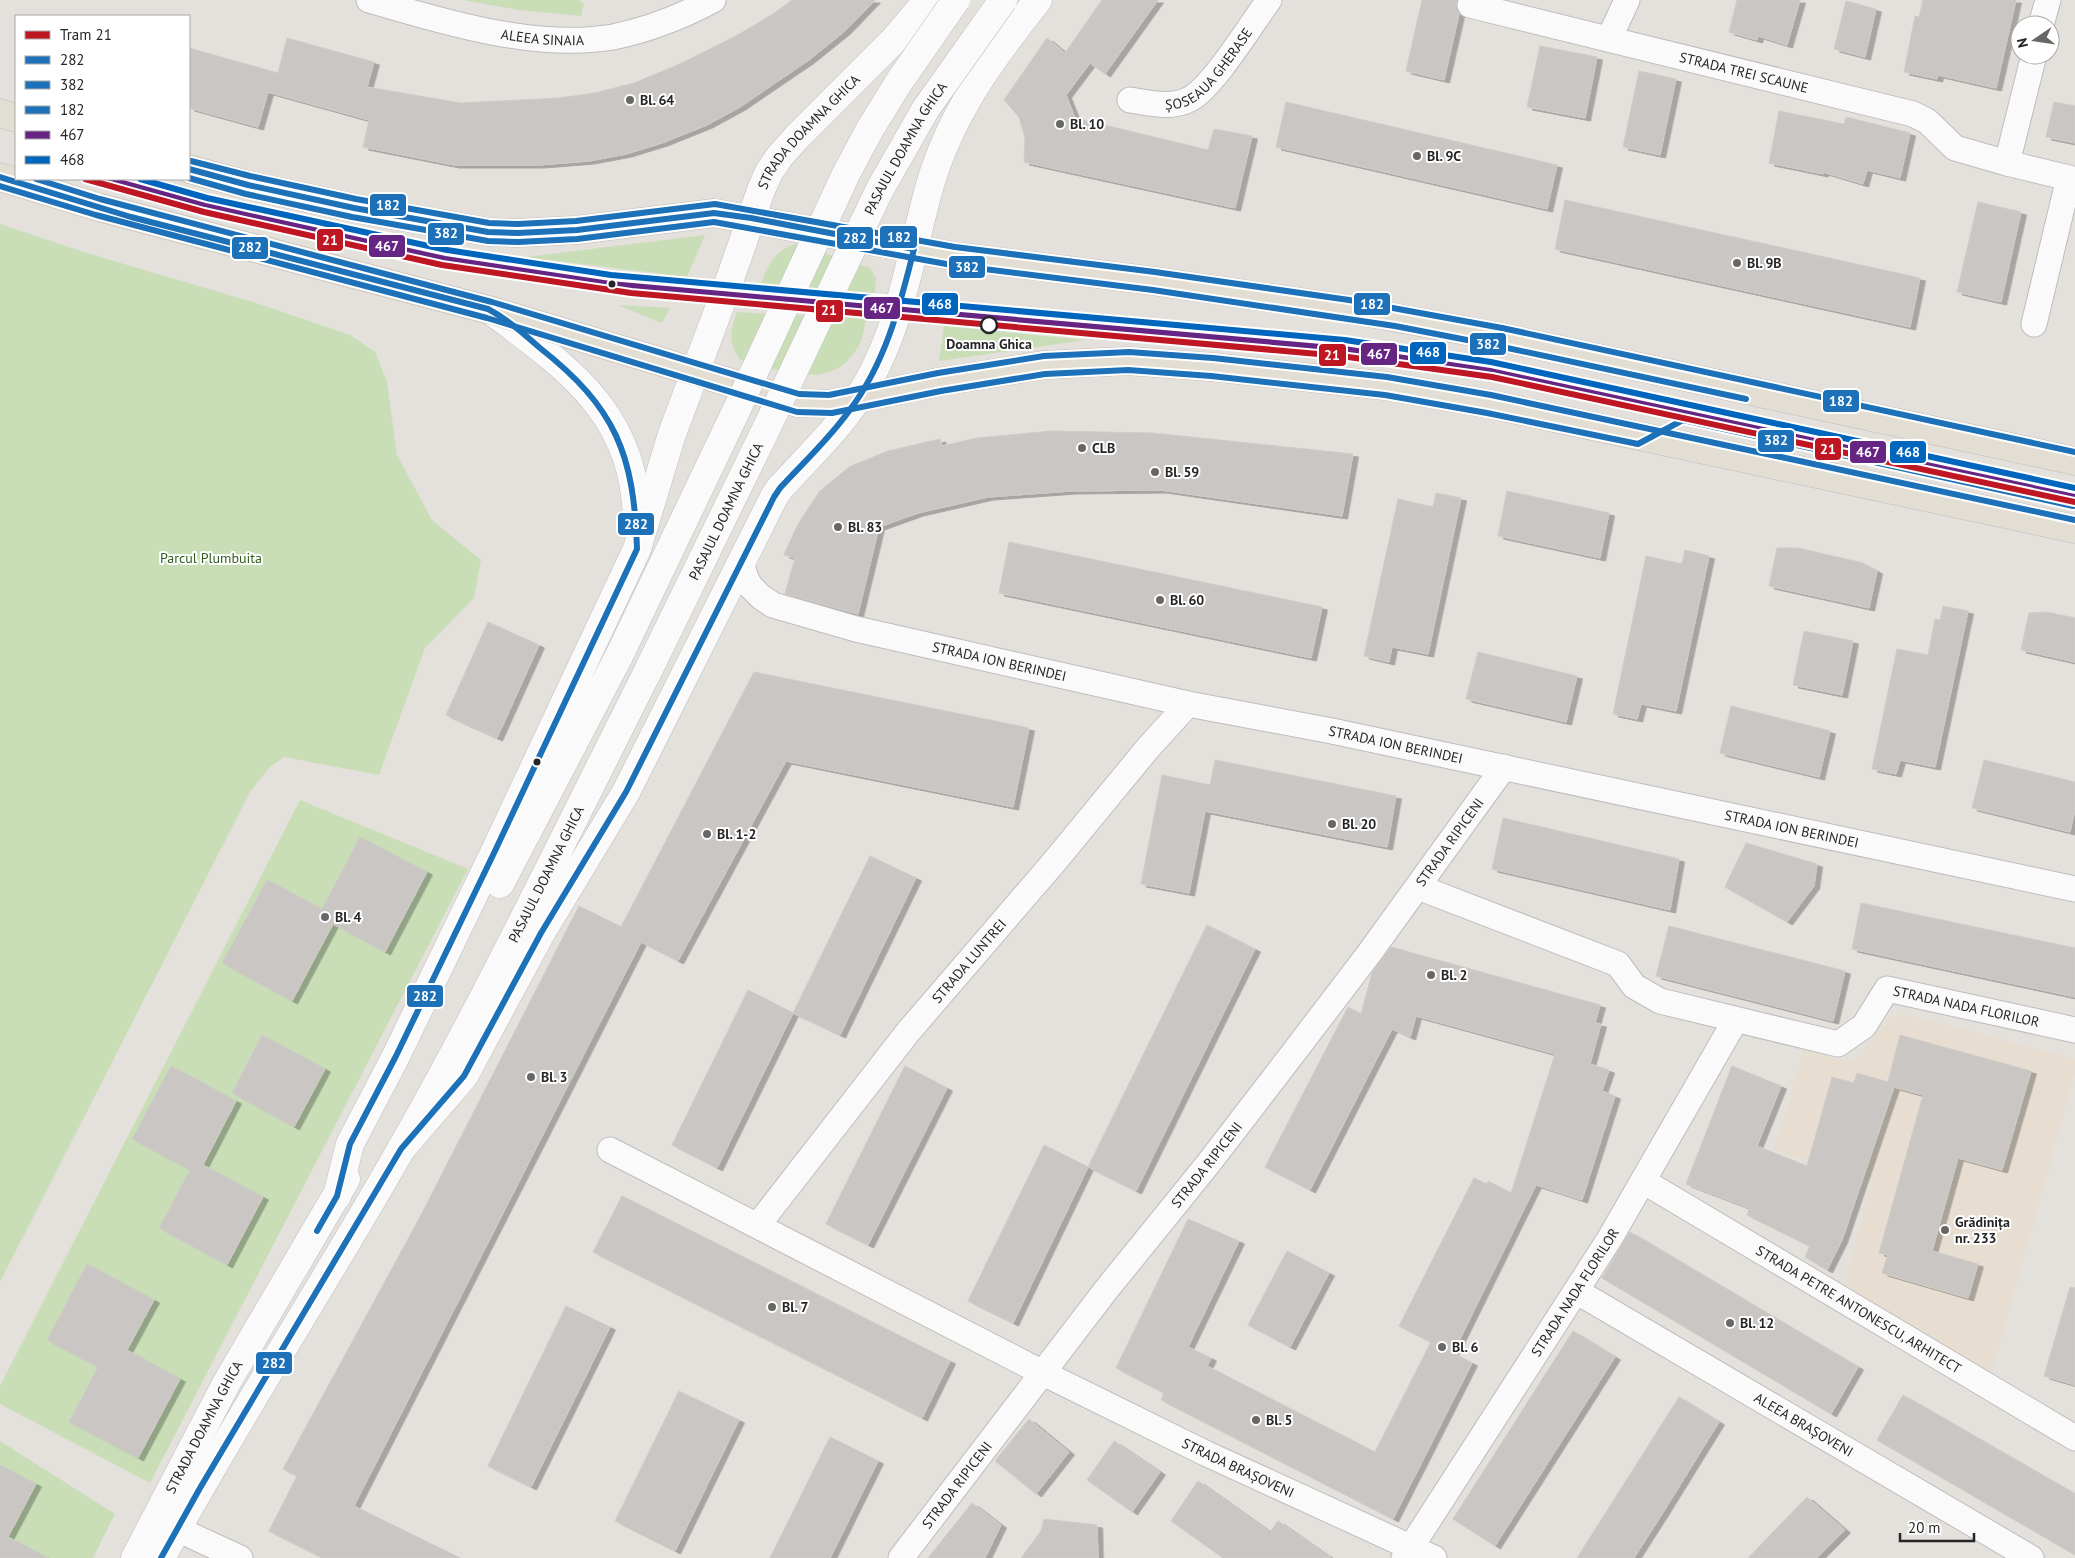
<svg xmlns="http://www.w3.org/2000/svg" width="2075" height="1558" viewBox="0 0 2075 1558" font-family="'PT Sans',sans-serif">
<defs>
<filter id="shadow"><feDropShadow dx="5.5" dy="3" stdDeviation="0" flood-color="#0004"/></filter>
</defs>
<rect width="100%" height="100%" fill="#e4e0dc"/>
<path fill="#e7ded1" d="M1901,1013l174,46v15l-84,301 -147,-89 27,-105 -97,-31 30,-101 45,14 11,-8 27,-35z"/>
<g fill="#c9deb7">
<path d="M463,0h115l6,4 -3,12 -62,-6z"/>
<path d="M0,224l87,29 172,51 91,31 25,17 12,30 10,73 35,65 49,40 -7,38 -49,50 -46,127 -95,-18 -15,11 -19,24 -250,490z"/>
<path d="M705,235l-18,42 -161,-20z"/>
<path d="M795,244l75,24 6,10 -1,15 -114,-9c6,-18 14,-34 34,-40z"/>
<path d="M618,305l52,3 -8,15z"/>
<path d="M737,312l129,7c-2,8 -3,19 -7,26 -26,49 -78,25 -119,15 -12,-19 -10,-28 -3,-48z"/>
<path d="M944,326l141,14 -146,21z"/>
<path d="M300,800l168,69 -318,614 -150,-79v-18z"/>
<path d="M0,1441l115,73 -22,44h-93z"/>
</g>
<g fill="#c9c6c3" stroke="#cfccc8" filter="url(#shadow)">
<path d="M792,0h83l-30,31 -36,29 -69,47 -33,18 -45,18 -36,11 -37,7 -50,4h-85l-91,-18 6,-27 -101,-28 -10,35 -69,-19v-60l89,25 9,-35 87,24 -7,25 94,16 98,-5 36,-5 39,-10 46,-19 56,-28 37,-22z"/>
<path d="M1102,0h56l-53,74 -15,-11 -24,32 9,23 133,32 6,-21 38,7 -17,72 -211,-46 1,-24 -6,-21 -15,-17 43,-62 18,15z"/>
<path d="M1422,0h35l-1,9 3,5 -15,66 -38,-9z"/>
<path d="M1737,0h63l-13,45 -29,-9 -1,4 -28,-8z"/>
<path d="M1923,0h93l-20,88 -58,-13 -1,4 -33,-7 11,-56 4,1z"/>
<path d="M1846,1l30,8 -11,48 -31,-8z"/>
<path d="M1540,46l57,11 -12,61 -58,-11z"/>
<path d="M1639,71l37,8 -16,76 -37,-8z"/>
<path d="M1286,102l271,63 -10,44 -271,-62z"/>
<path d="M2054,102l21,4v37l-29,-6z"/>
<path d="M1779,111l65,13 2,-7 64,16 -10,45 -33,-8 -4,14 -40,-12v2l-54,-11z"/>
<path d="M1565,200l355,78 -10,49 -355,-78z"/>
<path d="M1978,202l43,10 -20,90 -44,-10z"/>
<path d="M1052,431l101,2 200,21 -11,62 -181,-26 -90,1 -83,6 -70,16 -39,14 -21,87 -73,-20 10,-36 -11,-3 13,-29 22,-34 30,-25 39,-16 52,-12 2,7 35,-8z"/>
<path d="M1507,491l102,22 -9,45 -102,-22z"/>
<path d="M1436,493l25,5 -33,156 -36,-7 -3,15 -25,-6 34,-157 35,8z"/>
<path d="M1009,542l313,65 -11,51 -312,-65z"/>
<path d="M1777,548h21l65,15 14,8 -8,37 -100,-22z"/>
<path d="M1685,550l24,6 -33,155 -35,-7 -4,15 -24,-5 33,-158 36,8z"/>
<path d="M1943,606l25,5 -33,156 -35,-7 -4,14 -24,-5 25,-120 31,6 7,-36 5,1z"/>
<path d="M2047,612l28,6v44l-54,-12 8,-37z"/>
<path d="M488,622l51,23 -42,93 -51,-23z"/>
<path d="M1804,631l49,10 -11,54 -49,-10z"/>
<path d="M1478,652l99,24 -11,46 -100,-23z"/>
<path d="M754,672l275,56 -16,79 -227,-46 -108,200 -37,-19 -287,564 106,52h-137l-54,-27 28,-55 -14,-7 137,-252 159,-311 42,21z"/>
<path d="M1731,706l99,25 -11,46 -99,-24z"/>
<path d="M1215,760l181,36 -9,51 -182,-36 -16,82 -48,-9 21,-109 48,10z"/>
<path d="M1984,760l91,22v27l-5,23 -98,-24z"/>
<path d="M1503,818l176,41 -9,51 -178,-41z"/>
<path d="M360,837l67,35 -42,80 -52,-28 -41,77 -70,-38 45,-83 55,29z"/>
<path d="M1746,843l71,21 -3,22 -27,36 -62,-35z"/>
<path d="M870,856l46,22 -76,157 -47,-22z"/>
<path d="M1861,903l214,45v49l-223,-48z"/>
<path d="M1207,925l48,24 -119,242 -48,-24z"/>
<path d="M1669,926l176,45 -12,50 -177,-45z"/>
<path d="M1391,947l209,58 -5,18 6,1 -11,40 19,6 -7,21 13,5 -33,104 -46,-15 -83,168 19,10 -79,156 -232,-119 3,-7 -48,-25 72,-149 51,22 -51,106 23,11 -4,8 168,86 56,-110 -32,-16 75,-148 13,6 1,-3 23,12 44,-139 -139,-38 -6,21 -18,-8 -82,161 -45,-23 83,-160 13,7 11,-41z"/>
<path d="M748,990l45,23 -76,155 -45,-23z"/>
<path d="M262,1035l63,34 -31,58 -62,-34z"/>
<path d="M1900,1035l131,36 -29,99 -44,-12 -26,93 46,13 -10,34 -86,-25 6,-18 -9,-2 44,-158 -29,-8 -52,153 -15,30 -22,-13 5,-11 -63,-31 2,-7 -63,-24 46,-118 49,20 -24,60 50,20 25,-89 22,6 3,-10 31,9z"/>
<path d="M171,1066l65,35 -33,64 60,32 -36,68 -68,-37 31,-58 -58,-31z"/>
<path d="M905,1066l42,22 -79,157 -42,-21z"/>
<path d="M1044,1145l44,22 -75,156 -45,-22z"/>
<path d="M622,1196l328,165 -28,57 -329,-166z"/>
<path d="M1630,1232l228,135 -27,47 -229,-136z"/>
<path d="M1287,1251l42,22 -39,74 -42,-22z"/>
<path d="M87,1264l67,36 -27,50 53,29 -42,79 -69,-36 29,-55 -51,-27z"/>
<path d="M2070,1287l5,1v97l-31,-9z"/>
<path d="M566,1306l44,21 -79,160 -43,-21z"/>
<path d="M1573,1331l42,26 -120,189 -42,-27z"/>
<path d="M679,1391l60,29 -64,131 -60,-30z"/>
<path d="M1903,1395l172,99v61l-198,-115z"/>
<path d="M1679,1397l40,25 -55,89 -30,47h-57z"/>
<path d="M1029,1419l40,33 -33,42 -41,-33z"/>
<path d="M830,1437l48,24 -48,97h-60z"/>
<path d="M1114,1441l46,31 -28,40 -45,-32z"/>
<path d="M0,1465l36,19 -28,53 40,21h-48z"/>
<path d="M1198,1481l72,51 8,-11 53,37h-108l-52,-37z"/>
<path d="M1807,1497l38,33 -28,28h-69z"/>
<path d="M972,1503l29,22 -16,33h-57z"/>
<path d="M1044,1519l53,6 1,33h-77l20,-27z"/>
</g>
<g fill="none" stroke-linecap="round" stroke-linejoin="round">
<g stroke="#bebdbd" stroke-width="27">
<g id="street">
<path id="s1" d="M369,0c74,22 166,50 244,37 34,-7 68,-20 100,-37"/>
<path id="s2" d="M1470,5l443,109 14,7 28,27 52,15"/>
<path d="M2041,25l7,-25"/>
<path d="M1609,39l18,-39"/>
<path d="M2034,55l-27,108 62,15 -35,146"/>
<path id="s3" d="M1130,100c19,3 42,9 60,-1 23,-12 62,-76 79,-99"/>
<path id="s4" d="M741,561l4,15 5,10 11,11 12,8 83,24 332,75 144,27 743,158"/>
<path id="s5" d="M1418,887l200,77 16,22 26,15 178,43 26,-18 23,-37 188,41"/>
<path id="s6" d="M610,1150l433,223 162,80 229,105"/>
<path id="s7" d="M1643,1181l432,257"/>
<path id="s8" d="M758,1225l150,-193 147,-171 93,-113 40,-44"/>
<path id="s9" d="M1576,1291l455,267"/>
<path d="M177,1529l63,29"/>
<path id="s10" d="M901,1558l205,-268 102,-126 83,-108 77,-101 136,-188"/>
<path id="s11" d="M1404,1558l206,-320 125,-217"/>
</g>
</g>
<g stroke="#bebdbd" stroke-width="29">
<g id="secondary">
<path d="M494,313c81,60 144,105 143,216"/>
<path d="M500,884l119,-228"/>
<path d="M401,1149l63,-73 77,-143 85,-141 148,-295 6,-9c31,-34 67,-67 89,-108 34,-61 42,-129 61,-195 21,-72 62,-127 108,-185"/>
<path id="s12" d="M337,1196l13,-52 46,-88 98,-203 143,-304 35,-115 58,-155 31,-89 8,-18 11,-16 16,-18 96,-96 36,-42"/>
<path id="s13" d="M135,1558l92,-176 119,-203"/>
<path id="s14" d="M161,1558c75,-138 161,-270 239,-407 89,-156 166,-318 247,-478"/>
</g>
</g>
<g stroke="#bebcbb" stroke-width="29">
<g id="primary">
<path d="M0,113l16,5"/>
<path d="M189,169l59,16 106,23 134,24 30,1 59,-3 137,-17 240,43 200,25 194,28 152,28 575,124"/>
<path d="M0,177l98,30 391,103 309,93 32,1 109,-22 105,-17 84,-4 84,6 174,19 103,18 586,125"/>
</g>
</g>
<use href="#street" stroke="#fbfafa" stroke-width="25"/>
<use href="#secondary" stroke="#fbfafa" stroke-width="28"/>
<use href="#primary" stroke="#e3ded3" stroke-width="28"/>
<g stroke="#bebdbd" stroke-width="29" stroke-linecap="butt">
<g id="secondary-bridge">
<path d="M619,656l118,-247 109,-235 24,-45 29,-47 57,-82"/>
<path id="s15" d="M647,673l121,-248 111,-234 46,-81 78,-110"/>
</g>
</g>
<use href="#secondary-bridge" stroke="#fbfafa" stroke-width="28"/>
<g stroke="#fff" stroke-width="10">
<g id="bus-1">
<path d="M0,177l131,40 357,92c19,10 36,25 52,39 76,60 94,106 97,201l-143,304 -98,203 -46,88 -13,52 -20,35"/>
<path d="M161,1558l39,-70 201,-339 63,-73 77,-143 85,-141 148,-295 6,-9c23,-25 49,-49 69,-77 36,-47 51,-105 65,-162l-163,-31 -37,-5 -137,17 -59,3 -30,-1 -134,-24 -106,-23 -59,-16"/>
</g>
</g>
<g stroke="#fff" stroke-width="10">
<g id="bus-2">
<path d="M189,178l57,16 106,23 136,24 30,1 59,-3 137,-17 238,43 201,25 242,36 103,20 248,53"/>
<path d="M0,186l96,29 391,103 310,94 35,1 109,-22 104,-17 83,-4 83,6 174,19 102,18 151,31 45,-24 390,86"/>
</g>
</g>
<g stroke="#fff" stroke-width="10">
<g id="bus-3">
<path d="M191,161l59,15 106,23 133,24 29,1 58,-3 139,-17 240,43 200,25 194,28 153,28 573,124"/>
<path d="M36,179l64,20 392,103 307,92 30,1 109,-22 106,-17 85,-4 84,6 174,19 104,18 584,125"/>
</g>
</g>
<g stroke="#fff" stroke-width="10">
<path id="bus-4" d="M108,179l97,27 240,53 165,25 734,65 146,22 585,126"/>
</g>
<g stroke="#fff" stroke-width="10">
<path id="bus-5" d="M140,179l67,19 240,52 164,25 734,65 146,22 584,126"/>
</g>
<use href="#bus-1" stroke="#1d71b8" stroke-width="6"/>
<use href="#bus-2" stroke="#1d71b8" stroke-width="6"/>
<use href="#bus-3" stroke="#1d71b8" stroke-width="6"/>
<use href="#bus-4" stroke="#662483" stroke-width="6"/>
<use href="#bus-5" stroke="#0065bd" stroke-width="6"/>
<g stroke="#fff" stroke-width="10">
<path id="tram-1" d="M85,179l119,33 238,53 189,28 710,63 151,21 583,125"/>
</g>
<use href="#tram-1" stroke="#be1622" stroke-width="6"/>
</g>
<g fill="#686766" stroke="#fff" stroke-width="2">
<circle cx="630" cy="100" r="5"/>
<circle cx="1060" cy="124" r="5"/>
<circle cx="1417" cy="156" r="5"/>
<circle cx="1737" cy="263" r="5"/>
<circle cx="1082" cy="448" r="5"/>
<circle cx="1155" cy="472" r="5"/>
<circle cx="838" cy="527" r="5"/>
<circle cx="1160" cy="600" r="5"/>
<circle cx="1332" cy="824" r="5"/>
<circle cx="707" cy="834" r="5"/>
<circle cx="325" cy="917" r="5"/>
<circle cx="1431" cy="975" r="5"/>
<circle cx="531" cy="1077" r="5"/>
<circle cx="1945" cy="1230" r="5"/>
<circle cx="772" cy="1307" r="5"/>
<circle cx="1730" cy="1323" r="5"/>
<circle cx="1442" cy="1347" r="5"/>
<circle cx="1256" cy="1420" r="5"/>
</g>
<g fill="#262626" stroke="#fff" stroke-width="2">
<circle cx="612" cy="284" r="4.5"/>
<circle cx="537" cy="762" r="4.5"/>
</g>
<circle fill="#fff" stroke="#262626" stroke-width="2.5" cx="989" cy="325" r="8"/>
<g text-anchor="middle" stroke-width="4" stroke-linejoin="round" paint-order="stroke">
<g font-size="14" fill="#262626" stroke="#fff">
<text dy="5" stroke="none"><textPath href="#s1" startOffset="178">ALEEA SINAIA</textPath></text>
<text dy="5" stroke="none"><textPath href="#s3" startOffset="94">ȘOSEAUA GHERASE</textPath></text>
<text dy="5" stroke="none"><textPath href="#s2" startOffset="282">STRADA TREI SCAUNE</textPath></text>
<text dy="5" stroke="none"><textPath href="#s12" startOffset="1170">STRADA DOAMNA GHICA</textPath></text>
<text dy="5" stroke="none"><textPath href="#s15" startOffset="585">PASAJUL DOAMNA GHICA</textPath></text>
<text dy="5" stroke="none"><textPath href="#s15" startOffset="180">PASAJUL DOAMNA GHICA</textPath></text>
<text dy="5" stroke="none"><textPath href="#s4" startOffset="290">STRADA ION BERINDEI</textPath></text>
<text dy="5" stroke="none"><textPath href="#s4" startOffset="695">STRADA ION BERINDEI</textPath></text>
<text dy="5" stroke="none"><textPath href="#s4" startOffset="1100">STRADA ION BERINDEI</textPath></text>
<text dy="5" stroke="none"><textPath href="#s10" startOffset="902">STRADA RIPICENI</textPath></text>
<text dy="5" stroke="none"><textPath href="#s14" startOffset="785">PASAJUL DOAMNA GHICA</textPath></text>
<text dy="5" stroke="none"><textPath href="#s8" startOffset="338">STRADA LUNTREI</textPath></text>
<text dy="5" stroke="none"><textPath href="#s5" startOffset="611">STRADA NADA FLORILOR</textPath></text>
<text dy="5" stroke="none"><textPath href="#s10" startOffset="498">STRADA RIPICENI</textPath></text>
<text dy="5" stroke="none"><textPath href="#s11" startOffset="316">STRADA NADA FLORILOR</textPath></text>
<text dy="5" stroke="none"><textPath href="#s7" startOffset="251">STRADA PETRE ANTONESCU, ARHITECT</textPath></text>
<text dy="5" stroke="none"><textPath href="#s9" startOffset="264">ALEEA BRAȘOVENI</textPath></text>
<text dy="5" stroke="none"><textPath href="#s13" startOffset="148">STRADA DOAMNA GHICA</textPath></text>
<text dy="5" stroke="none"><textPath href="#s6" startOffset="704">STRADA BRAȘOVENI</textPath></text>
<text dy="5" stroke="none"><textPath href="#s10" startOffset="92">STRADA RIPICENI</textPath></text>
</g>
<g font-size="14" font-weight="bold" fill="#262626" stroke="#fff" text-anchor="start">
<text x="640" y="105">Bl. 64</text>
<text x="1070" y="129">Bl. 10</text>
<text x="1427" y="161">Bl. 9C</text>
<text x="1747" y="268">Bl. 9B</text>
<text x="1092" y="453">CLB</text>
<text x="1165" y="477">Bl. 59</text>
<text x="848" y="532">Bl. 83</text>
<text x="1170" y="605">Bl. 60</text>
<text x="1342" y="829">Bl. 20</text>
<text x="717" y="839">Bl. 1-2</text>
<text x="335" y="922">Bl. 4</text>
<text x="1441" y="980">Bl. 2</text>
<text x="541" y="1082">Bl. 3</text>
<text x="1955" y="1227">Grădinița<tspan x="1955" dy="16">nr. 233</tspan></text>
<text x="782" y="1312">Bl. 7</text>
<text x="1740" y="1328">Bl. 12</text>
<text x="1452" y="1352">Bl. 6</text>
<text x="1266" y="1425">Bl. 5</text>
</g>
<g font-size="14" font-weight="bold" fill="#262626" stroke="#fff">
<text x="989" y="349">Doamna Ghica</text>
</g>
<g font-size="14" fill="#2e5d1d" stroke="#fff">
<text x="211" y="563">Parcul Plumbuita</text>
</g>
</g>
<g stroke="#fff" stroke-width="2">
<rect x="369" y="193" width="38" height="24" rx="5" fill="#1d71b8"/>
<rect x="427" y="222" width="38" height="24" rx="5" fill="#1d71b8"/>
<rect x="879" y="225" width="39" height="24" rx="5" fill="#1d71b8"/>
<rect x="836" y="226" width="38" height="24" rx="5" fill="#1d71b8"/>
<rect x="316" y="228" width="28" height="24" rx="5" fill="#be1622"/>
<rect x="368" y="234" width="38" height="24" rx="5" fill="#662483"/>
<rect x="231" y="236" width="38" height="24" rx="5" fill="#1d71b8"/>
<rect x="948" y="255" width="38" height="24" rx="5" fill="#1d71b8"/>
<rect x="921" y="292" width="38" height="24" rx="5" fill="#0065bd"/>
<rect x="1353" y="292" width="38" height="24" rx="5" fill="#1d71b8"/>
<rect x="863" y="296" width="38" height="24" rx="5" fill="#662483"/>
<rect x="815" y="299" width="29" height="24" rx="5" fill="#be1622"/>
<rect x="1469" y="332" width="38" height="24" rx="5" fill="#1d71b8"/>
<rect x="1409" y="341" width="38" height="24" rx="5" fill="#0065bd"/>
<rect x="1360" y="342" width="38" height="24" rx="5" fill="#662483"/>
<rect x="1318" y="343" width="29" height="24" rx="5" fill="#be1622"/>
<rect x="1822" y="389" width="38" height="24" rx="5" fill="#1d71b8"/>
<rect x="1757" y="429" width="38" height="24" rx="5" fill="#1d71b8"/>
<rect x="1814" y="437" width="28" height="24" rx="5" fill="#be1622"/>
<rect x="1889" y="440" width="38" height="24" rx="5" fill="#0065bd"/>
<rect x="1849" y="440" width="38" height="24" rx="5" fill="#662483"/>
<rect x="617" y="512" width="38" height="24" rx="5" fill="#1d71b8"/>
<rect x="406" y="984" width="38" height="24" rx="5" fill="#1d71b8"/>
<rect x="255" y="1351" width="38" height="24" rx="5" fill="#1d71b8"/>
</g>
<g font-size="14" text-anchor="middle" font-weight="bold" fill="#fff">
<text x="388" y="210">182</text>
<text x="446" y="238">382</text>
<text x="899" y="242">182</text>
<text x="855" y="243">282</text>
<text x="330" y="245">21</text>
<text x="387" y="251">467</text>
<text x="250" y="252">282</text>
<text x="967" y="272">382</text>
<text x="940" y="309">468</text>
<text x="1372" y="309">182</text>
<text x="882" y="313">467</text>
<text x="829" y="315">21</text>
<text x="1488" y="349">382</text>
<text x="1428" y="357">468</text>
<text x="1379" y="359">467</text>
<text x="1332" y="360">21</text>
<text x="1841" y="406">182</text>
<text x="1776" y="445">382</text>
<text x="1828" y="454">21</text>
<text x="1908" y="457">468</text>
<text x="1868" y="457">467</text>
<text x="636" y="529">282</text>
<text x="425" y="1001">282</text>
<text x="274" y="1368">282</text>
</g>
<rect x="15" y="15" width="175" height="165" fill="#ffffff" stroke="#a8a8a8"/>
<rect x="25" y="31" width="25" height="8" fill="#be1622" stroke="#a8a8a8"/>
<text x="60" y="40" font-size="15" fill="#262626">Tram 21</text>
<rect x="25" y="56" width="25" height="8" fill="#1d71b8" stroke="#a8a8a8"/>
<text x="60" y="65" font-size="15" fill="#262626">282</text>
<rect x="25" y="81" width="25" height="8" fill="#1d71b8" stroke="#a8a8a8"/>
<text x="60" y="90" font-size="15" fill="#262626">382</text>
<rect x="25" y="106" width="25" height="8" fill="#1d71b8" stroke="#a8a8a8"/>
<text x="60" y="115" font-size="15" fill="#262626">182</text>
<rect x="25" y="131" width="25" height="8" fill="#662483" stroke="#a8a8a8"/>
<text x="60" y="140" font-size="15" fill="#262626">467</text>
<rect x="25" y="156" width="25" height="8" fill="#0065bd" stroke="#a8a8a8"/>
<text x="60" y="165" font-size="15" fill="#262626">468</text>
<g transform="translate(2035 40) rotate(257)"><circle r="24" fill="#ffffff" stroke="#a8a8a8"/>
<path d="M0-4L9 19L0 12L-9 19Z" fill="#686766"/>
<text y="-8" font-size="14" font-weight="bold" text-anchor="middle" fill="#262626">N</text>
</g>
<path d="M1900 1533v8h74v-8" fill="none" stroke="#262626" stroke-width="2.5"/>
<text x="1908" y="1533" font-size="15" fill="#262626" stroke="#ffffff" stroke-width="4" paint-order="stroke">20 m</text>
</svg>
